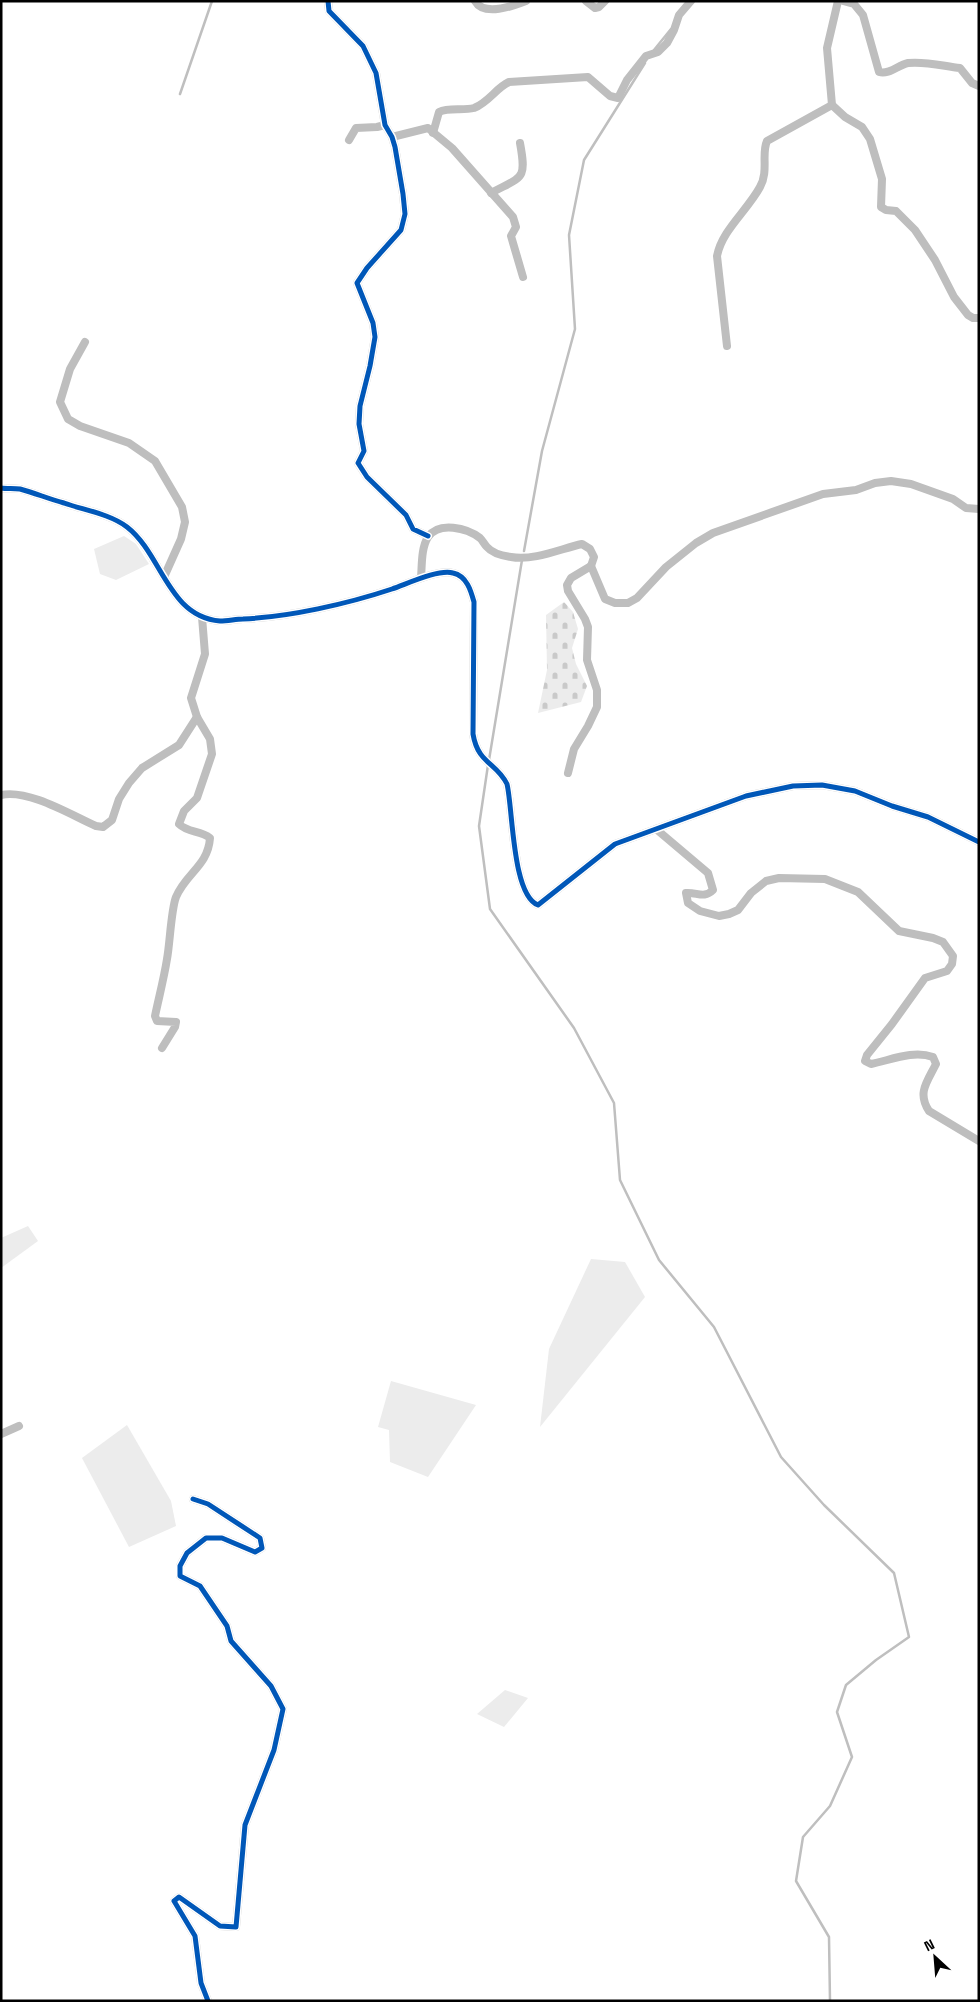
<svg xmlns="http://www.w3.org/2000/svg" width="980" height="2002" viewBox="0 0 980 2002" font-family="'Space Grotesk',sans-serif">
<defs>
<pattern id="cemetery-stones" width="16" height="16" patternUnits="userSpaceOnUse" patternTransform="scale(1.25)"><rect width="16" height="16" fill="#ececec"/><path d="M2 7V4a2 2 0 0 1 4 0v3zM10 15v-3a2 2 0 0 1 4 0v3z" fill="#c9c9c9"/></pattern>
</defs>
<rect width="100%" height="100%" fill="#fff"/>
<g fill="#ececec">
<path d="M124,536l12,8 13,20 -33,16 -16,-6 -6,-25z"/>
<path d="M28,1226l10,15 -37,27v-30z"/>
<path d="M591,1259l34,3 20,35 -105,130 9,-78z"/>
<path d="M391,1381l85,24 -48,72 -38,-15 -1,-32 -11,-3z"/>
<path d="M127,1425l44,76 5,25 -47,21 -47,-89z"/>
<path d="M505,1690l23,8 -24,29 -27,-13z"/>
</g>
<path fill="url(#cemetery-stones)" d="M564,602l9,10 5,17 -6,19 4,16 11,22 -6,16 -43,11 9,-43 -1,-55z"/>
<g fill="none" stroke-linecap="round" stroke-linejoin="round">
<g stroke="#bfbfbf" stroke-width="2.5">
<path d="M654,50l17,-21"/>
<path d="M180,94l32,-93"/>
<path d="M524,551l18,-100 33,-122 -6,-94 15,-75 61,-97"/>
<path d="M489,760l33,-200"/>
<path d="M488,765l-9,61 11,83 84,119 40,75 6,77 39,80 55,67 67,130 43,48 70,68 15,64 -33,23 -30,25 -9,27 15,45 -22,49 -27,31 -7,44 33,56 1,64"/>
</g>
<g stroke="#bebebe" stroke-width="8">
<path d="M328,1l1,10 34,35 13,27 9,52 7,12 3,10 8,47 2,20 -4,16 -34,38 -10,15 16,40 2,14 -5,29 -10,40 -1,18 5,27 -6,12 9,14 39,38 7,14 15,7"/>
<path d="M475,1c9,16 38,5 51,0"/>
<path d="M586,1l9,7 4,-1 6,-6"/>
<path d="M838,1l-11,47 5,57 13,12 17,10 8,12 12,40 -1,28 5,3 10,1 19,19 20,30 19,37 14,18 5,3h6"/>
<path d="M843,1l11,3 9,11 16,57c10,3 19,-7 29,-9 17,-2 35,3 52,5l12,15 7,3"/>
<path d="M433,133l6,-21c10,-5 24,-1 35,-4 15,-6 22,-20 35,-26l79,-5 22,19 8,2 9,-18 19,-24 12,-4 9,-9 7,-13 5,-15 12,-14"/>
<path d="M392,137l36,-9 24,20 61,69 3,10 -5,9 12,41"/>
<path d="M349,140l7,-12 21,-1 8,-2"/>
<path d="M491,193c31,-17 36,-12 29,-50"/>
<path d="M85,342l-15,27 -10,33 8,17 12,7 49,17 26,18 27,46 3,15 -4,17 -17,38"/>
<path d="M727,346l-10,-90c5,-26 30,-45 43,-69 9,-16 1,-33 7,-46l65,-36"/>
<path d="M1,488c6,1 13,0 19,1 15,4 29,10 44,14 20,7 46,11 63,24 35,27 41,90 93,94 8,0 16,-2 23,-2 46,-2 104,-15 149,-30 15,-5 46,-20 61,-16 14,3 18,18 21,29l-1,132c5,30 23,28 34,50 6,25 5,111 31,121l77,-61 131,-48 47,-10 29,-1 33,6 37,15 36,11 51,25"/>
<path d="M591,566l14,33 10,4h13l9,-5 29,-31 30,-24 17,-10 110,-39 33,-4 19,-7 16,-2 20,3 42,15 13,9 13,1"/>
<path d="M421,578c1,-12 0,-30 7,-41 11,-16 39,-9 52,1 3,3 4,6 7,9 5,6 17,9 24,10 23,4 49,-8 71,-13l8,5 4,8 -3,9 -20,12 -4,7 1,6 17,28 3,8 -1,33 10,30v17l-9,19 -14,23 -6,24"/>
<path d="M1,795c28,-6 70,20 95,31l7,1 9,-7 7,-21 10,-16 13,-15 37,-23 18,-28"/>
<path d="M656,829l52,44 5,17c-9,9 -16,2 -27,3l2,10 12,8 19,5 10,-2 9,-4 13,-17 15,-12 13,-3 46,1 33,13 41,39 34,7 10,4 10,14 -1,8 -5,7 -22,7 -33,46 -25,31 -2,6 6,3c20,-4 42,-14 62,-7l3,7c-9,18 -19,29 -7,47l50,30"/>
<path d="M162,1048l13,-21 1,-5 -19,-1 -2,-5c4,-19 9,-38 12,-57 3,-16 4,-49 9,-62 10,-24 32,-31 34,-59 -10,-8 -22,-5 -31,-14l5,-13 13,-13 15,-44 -2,-15 -13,-22 -6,-19 14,-44 -3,-37"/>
<path d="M1,1434l18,-8"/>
<path d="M193,1499l15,5 52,34 2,10 -7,4 -33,-14h-16l-19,15 -7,13v10l20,10 27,40 4,15 40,45 12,23 -9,41 -29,75 -9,102 -16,-1 -41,-29 -5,4 21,35 6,47 7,18"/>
</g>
<g stroke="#fff" stroke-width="8">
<g id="cycleway">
<path d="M328,1l1,10 34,35 13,27 9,52 7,12 3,10 8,47 2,20 -4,16 -34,38 -10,15 16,40 2,14 -5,29 -10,40 -1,18 5,27 -6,12 9,14 39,38 7,14 15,7"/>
<path d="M1,488c6,1 13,0 19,1 15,4 29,10 44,14 20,7 46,11 63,24 35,27 41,90 93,94 8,0 16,-2 23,-2 46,-2 104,-15 149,-30 15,-5 46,-20 61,-16 14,3 18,18 21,29l-1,132c5,30 23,28 34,50 6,25 5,111 31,121l77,-61 131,-48 47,-10 29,-1 33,6 37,15 36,11 51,25"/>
<path d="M193,1499l15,5 52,34 2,10 -7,4 -33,-14h-16l-19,15 -7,13v10l20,10 27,40 4,15 40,45 12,23 -9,41 -29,75 -9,102 -16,-1 -41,-29 -5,4 21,35 6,47 7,18"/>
</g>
</g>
<use href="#cycleway" stroke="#0057b8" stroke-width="5"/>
</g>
<rect width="980" height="2002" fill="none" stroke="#000000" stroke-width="5"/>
<g transform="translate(935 1957) rotate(334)" stroke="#ffffff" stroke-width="4" paint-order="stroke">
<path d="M0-4L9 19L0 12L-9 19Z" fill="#000000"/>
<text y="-8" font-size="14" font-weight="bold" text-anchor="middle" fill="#000000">N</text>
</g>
</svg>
